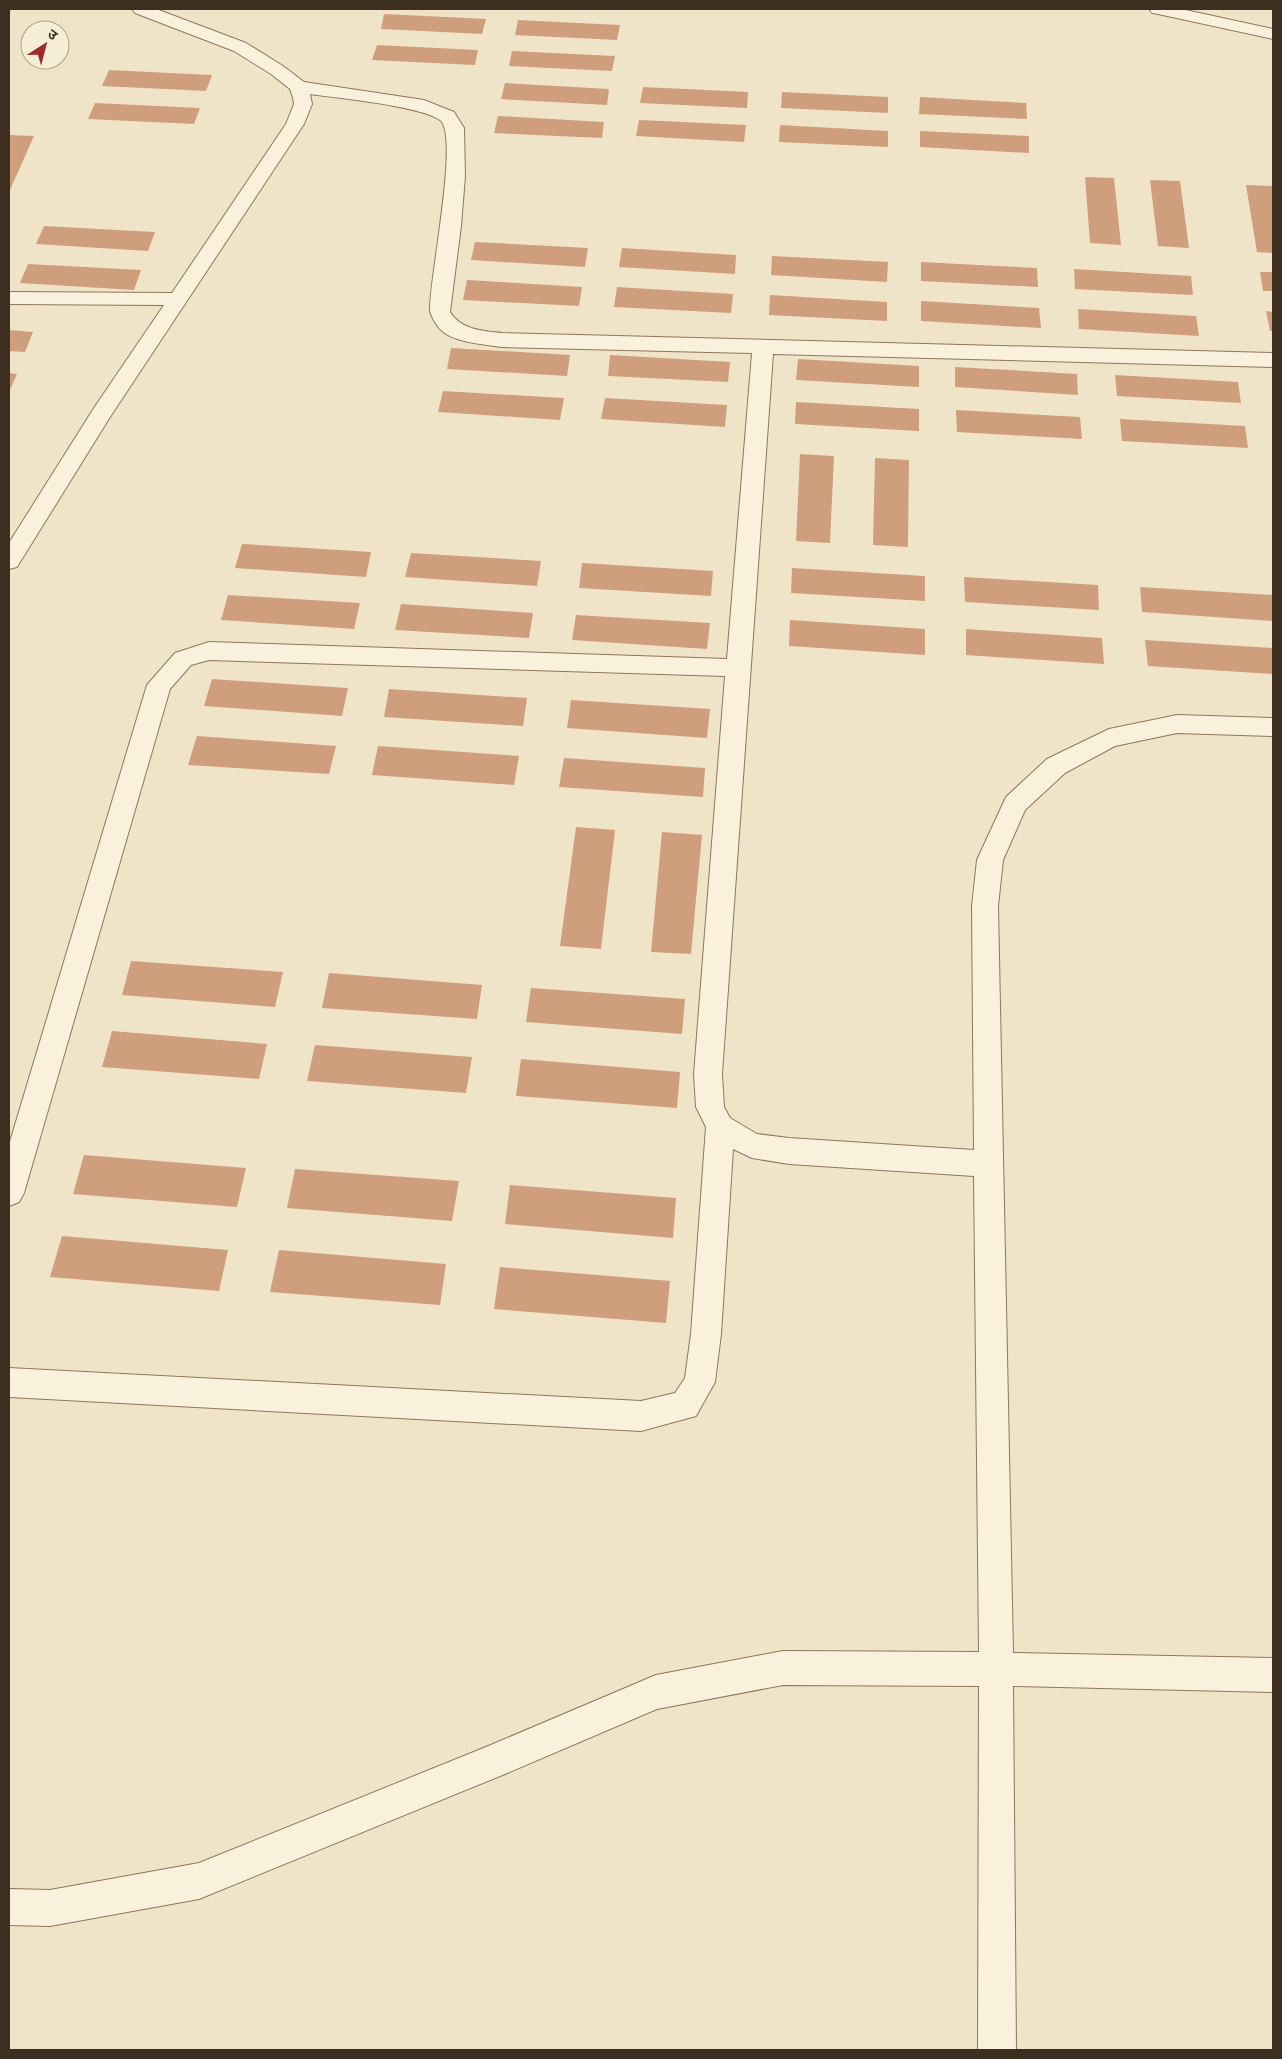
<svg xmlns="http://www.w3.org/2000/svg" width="1282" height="2059" viewBox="0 0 1282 2059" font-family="'Libre Baskerville','Noto Sans Devanagari',serif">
<rect width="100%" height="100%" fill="#f0e4c8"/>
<g fill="#cf9f7d">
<path d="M384,14l102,5 -4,15 -101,-5z"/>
<path d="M518,20l102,5 -3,15 -102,-5z"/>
<path d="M377,45l101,5 -3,15 -103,-5z"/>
<path d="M512,51l103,5 -3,15 -103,-5z"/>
<path d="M109,70l103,5 -6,16 -104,-5z"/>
<path d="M505,83l104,6 -2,16 -106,-6z"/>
<path d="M643,87l105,5 -1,16 -107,-5z"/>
<path d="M782,92l106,5v16l-107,-5z"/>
<path d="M920,97l106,6 1,16 -108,-5z"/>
<path d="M95,103l105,5 -6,16 -106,-5z"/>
<path d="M498,116l106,6 -2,16 -108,-5z"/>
<path d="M639,120l107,5 -2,17 -108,-6z"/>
<path d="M780,125l108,6v16l-109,-5z"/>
<path d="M920,131l109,5v17l-109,-6z"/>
<path d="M9,135l25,1 -25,56z"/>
<path d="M1085,177l29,1 7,67 -31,-2z"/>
<path d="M1150,180l30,1 9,67 -31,-2z"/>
<path d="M1246,185l27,1v67l-16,-1z"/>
<path d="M44,226l111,6 -7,19 -112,-7z"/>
<path d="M475,242l113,6 -3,19 -114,-7z"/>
<path d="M622,248l114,7 -1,19 -116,-7z"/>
<path d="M772,256l116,6 -1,20 -116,-7z"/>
<path d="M921,262l116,6 1,19 -117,-6z"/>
<path d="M28,264l113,6 -7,20 -114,-7z"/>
<path d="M1074,269l117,7 2,19 -118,-6z"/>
<path d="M1260,272h13v19h-10z"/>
<path d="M467,280l115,7 -3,19 -116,-6z"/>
<path d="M617,287l116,7 -2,19 -117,-6z"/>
<path d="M770,295l117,7v19l-118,-6z"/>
<path d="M921,301l118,7 2,20 -120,-7z"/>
<path d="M1078,309l118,7 3,20 -120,-7z"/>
<path d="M1266,311l7,1v19h-3z"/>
<path d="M9,330l24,2 -8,20 -16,-1z"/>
<path d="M451,348l119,7 -3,21 -120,-7z"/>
<path d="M610,355l120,7 -2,20 -120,-6z"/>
<path d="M798,359l121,7v21l-123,-7z"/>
<path d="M955,367l122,7 1,21 -123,-8z"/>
<path d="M9,373l8,1 -8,18z"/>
<path d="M1115,375l123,7 3,21 -124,-7z"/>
<path d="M443,391l121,7 -4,22 -122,-8z"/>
<path d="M605,398l122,7 -2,22 -124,-8z"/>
<path d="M796,402l123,7v22l-124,-7z"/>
<path d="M956,410l124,7 2,22 -125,-7z"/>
<path d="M1120,419l125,7 3,22 -126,-7z"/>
<path d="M800,454l34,2 -4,87 -34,-2z"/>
<path d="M875,458l34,2 -1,87 -35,-2z"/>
<path d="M242,544l129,8 -5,25 -131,-9z"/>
<path d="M411,553l130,8 -4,25 -132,-9z"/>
<path d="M582,563l131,8 -2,25 -132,-8z"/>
<path d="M792,568l133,8v25l-134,-8z"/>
<path d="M964,577l134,8 1,25 -134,-8z"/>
<path d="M1140,587l133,8v26l-131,-9z"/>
<path d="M228,595l132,8 -6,26 -133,-9z"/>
<path d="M401,604l132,9 -4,25 -134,-8z"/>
<path d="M576,615l134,8 -3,26 -135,-9z"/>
<path d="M790,620l135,9v26l-136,-9z"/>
<path d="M966,629l136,9 2,26 -138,-9z"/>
<path d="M1145,640l128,8v26l-125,-8z"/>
<path d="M212,679l136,9 -6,28 -138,-10z"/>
<path d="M389,689l138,9 -4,28 -139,-9z"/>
<path d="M571,700l139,9 -3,29 -140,-10z"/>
<path d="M197,736l139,10 -7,28 -141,-9z"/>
<path d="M378,746l141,10 -5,29 -142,-10z"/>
<path d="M564,758l141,10 -2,29 -144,-10z"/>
<path d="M576,827l39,3 -14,119 -41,-3z"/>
<path d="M662,832l40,3 -11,119 -40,-2z"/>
<path d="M131,961l152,11 -8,35 -153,-12z"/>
<path d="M329,973l153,12 -5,34 -155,-11z"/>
<path d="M531,988l154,11 -3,35 -156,-12z"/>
<path d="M112,1031l155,13 -8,35 -157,-12z"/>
<path d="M315,1045l157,12 -6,36 -159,-12z"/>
<path d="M521,1059l159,13 -3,36 -161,-12z"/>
<path d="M84,1155l162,13 -9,39 -164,-13z"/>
<path d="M295,1169l164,12 -7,40 -165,-13z"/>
<path d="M510,1185l166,13 -3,40 -168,-14z"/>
<path d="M62,1236l166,14 -9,41 -169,-14z"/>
<path d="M279,1250l167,14 -6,41 -170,-13z"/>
<path d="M500,1267l170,14 -4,42 -172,-14z"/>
</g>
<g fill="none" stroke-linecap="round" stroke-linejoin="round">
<g stroke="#8d765c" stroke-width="2">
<g id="minor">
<path d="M132,9h24l90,34 37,23 21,16 120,18 30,12 10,16 1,48 -4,50 -11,86c11,18 33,19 52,21l771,20v14l-500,-13 -51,720 2,33 6,11 27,16 32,4 185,12 -2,-244 5,-46 29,-63 41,-38 62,-30 68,-14 96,3v18l-96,-3 -62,13 -50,27 -40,37 -22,50 -5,46 15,747 260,5v34l-260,-6 3,364h-38l1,-364 -196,-1 -126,24 -152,65 -306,125 -149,27 -41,-1v-36l41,1 149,-27 287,-116 170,-72 127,-24 196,1 -5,-476 -185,-12 -37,-6 -19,-9 -12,185 -6,48 -19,34 -55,15 -632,-34v-29l632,33 34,-8 10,-15 6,-44 15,-207 -10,-20 -2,-33 31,-398 -516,-16 -18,5 -21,24 -146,504 -5,9 -10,4v-61l138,-460 28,-32 34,-11 518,17 25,-306 -250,-6c-19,-3 -47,-4 -61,-17 -4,-4 -11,-15 -11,-20 -1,-30 30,-175 10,-190 -19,-14 -103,-22 -130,-26l2,10 -8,20 -194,293 -93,150 -8,2v-26l85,-135 70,-103 -155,-1v-12l163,1 114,-169 8,-20 -1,-6 -3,-9 -19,-15 -37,-23 -99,-38z"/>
<path d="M1149,9h32l92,20v10l-115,-25 -6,-1z"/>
</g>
</g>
<use href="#minor" fill="#faf1dc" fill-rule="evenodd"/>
</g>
<rect width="1282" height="2059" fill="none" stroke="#3d2e20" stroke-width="20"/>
<g transform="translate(45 45) rotate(36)"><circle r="24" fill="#f7eed8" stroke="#ada18e"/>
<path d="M0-4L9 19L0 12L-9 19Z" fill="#9e2a2b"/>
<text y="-8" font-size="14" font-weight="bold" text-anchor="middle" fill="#3d2e20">उ</text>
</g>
</svg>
